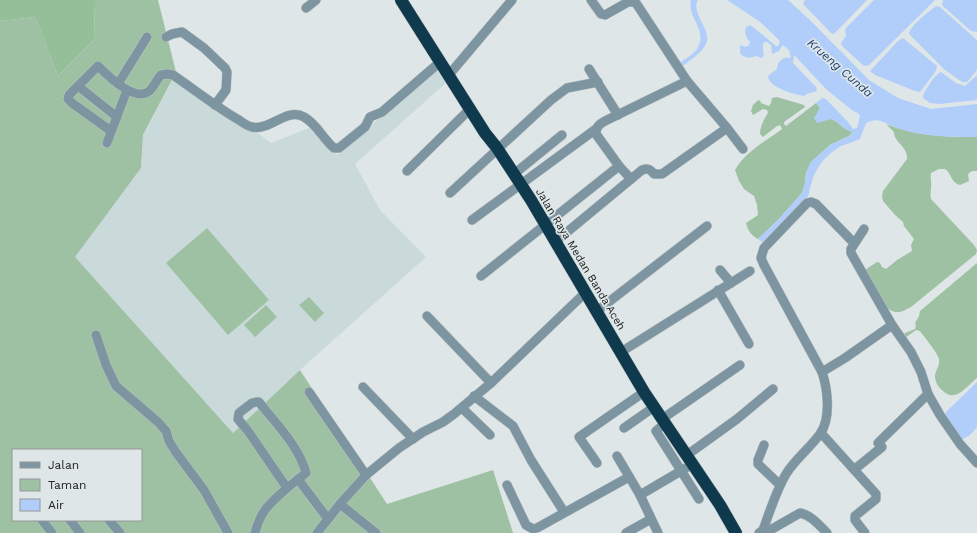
<svg xmlns="http://www.w3.org/2000/svg" width="977" height="533" viewBox="0 0 977 533" font-family="'Work Sans',sans-serif">
<rect width="100%" height="100%" fill="#dfe6e7"/>
<path fill="#cadadb" d="M437,67l10,15 -92,82 25,46 46,47 -126,113 -67,63 -159,-176 67,-89 2,-32 33,-64 95,71 43,-17 23,29z"/>
<g fill="#9fc1a3" fill-rule="evenodd">
<path d="M95,0h63l18,72 -33,63 -2,33 -66,89 158,176 67,-63 87,134 106,-34 20,63h-513v-512l35,-4 23,59 36,-36zM13,450h128v70h-128z"/>
<path d="M777,97l27,8 1,2 -21,15v2l2,2 30,-23 4,5 -5,10 16,1 6,3 7,6 9,4 -4,4 -19,9 -19,17 -5,11 -1,10 -3,10 -25,28 -19,18c-7,-4 -10,-8 -12,-16l12,-8 -1,-10 -3,-9 -10,-7 -5,-8 -4,-11c10,-18 31,-29 47,-41l-2,-4 -3,1 -14,11 -3,-3c0,-7 4,-15 8,-21l-1,-3 -4,-1 -10,6 -2,-4 2,-6 4,-4 3,-1 1,3 8,3 2,-3 1,-5z"/>
<path d="M886,124c29,12 60,13 91,13v34h-5l-4,3 1,7 -9,4c-9,-2 -8,-11 -15,-16h-6l-8,4c-1,6 1,10 0,15 0,4 -1,6 0,11l43,46 3,5 -1,4 -65,53c-5,2 -9,6 -15,5 -14,-1 -25,-31 -31,-42l12,-8 3,1 2,4 4,2 11,-9 15,-9 -1,-6 3,-6 -10,-13 -1,-4 -8,-7 -12,-14 -1,-4 1,-6 24,-32c1,-13 -13,-16 -13,-27z"/>
<path d="M207,228l62,72 -41,35 -62,-72z"/>
<path d="M977,263v115c-11,9 -22,26 -35,12 -4,-3 -7,-9 -7,-13 0,-7 5,-10 4,-18 -2,-7 -14,-21 -19,-28l-4,-1 -11,8 -2,-2 2,-3 10,-4 1,-3 -1,-3 4,-7 1,-5z"/>
<path d="M309,297l15,16 -9,9 -16,-17z"/>
<path d="M266,305l11,12 -22,20 -11,-12z"/>
</g>
<path fill="#94bf98" d="M0,0h95l-1,40 -36,36 -23,-59 -35,4z"/>
<g fill="#b1cefb">
<path d="M691,0h7c-8,13 15,31 8,44 -4,9 -16,16 -23,22l-3,-1v-2c6,-5 13,-8 17,-14 12,-19 -11,-32 -6,-49z"/>
<path d="M727,0h61l23,21 58,59 29,18 33,11 46,-5v33c-26,0 -54,0 -80,-9 -12,-4 -18,-12 -31,-5l-6,16c-8,4 -18,5 -25,11 -12,8 -21,21 -24,35 -2,4 -1,8 -3,11 -10,16 -31,35 -46,46l-4,-3 19,-18 25,-28 3,-10 1,-10 5,-11 19,-17 19,-9 4,-3 -9,-5 -7,-6 -6,-3 -14,4 -3,-5 6,-10 -4,-5 6,-5 4,1 22,23 5,7 4,-1 3,-12 -2,-3 -5,-2 -27,-22 -32,-34 -1,8 23,24 1,4 -10,3 -3,2c-10,-2 -35,-8 -36,-20l9,-7c0,-7 6,-13 14,-11l-2,-8 -6,-5 -4,6 -7,3 -1,-9 -4,-3h-3c-3,6 1,10 -1,15l-3,1 -3,-2c-7,2 -12,3 -17,-3v-8l6,2 3,-2 1,-3c-4,-5 -6,-9 -4,-15l4,-2 3,2 23,19h2l2,-5 -21,-20z"/>
<path d="M805,0h62l-33,34 -3,-1 -27,-28 -1,-2z"/>
<path d="M874,0h61l-66,65 -5,1 -22,-20 -1,-3 5,-7 -1,-5 1,-3z"/>
<path d="M943,0h34v32l-6,-1 -27,-24 -2,-2z"/>
<path d="M936,6l4,1 37,33v30l-10,12h-5l-17,-12 -36,-36c2,-10 19,-21 27,-28z"/>
<path d="M903,38l34,28 -1,5 -16,21 -5,-1 -40,-16 -5,-4 28,-30z"/>
<path d="M941,72l15,11 9,3 12,-11v25l-38,4 -9,-1 -7,-5v-3c4,-7 11,-20 18,-23z"/>
<path d="M977,382v45c-4,5 -10,12 -16,12l-16,-24 1,-3z"/>
</g>
<g fill="none" stroke-linecap="round" stroke-linejoin="round">
<g stroke="#bdc3c4" stroke-width="10">
<g id="minor">
<path d="M591,0l10,14 4,1 23,-13h4l4,1 51,78 40,47 16,21"/>
<path d="M306,8l10,-8"/>
<path d="M166,37l6,-3 10,-2 22,16 21,20 2,4 -1,18 -11,15"/>
<path d="M589,69l29,46"/>
<path d="M448,76l64,-76"/>
<path d="M118,84l29,-47"/>
<path d="M78,86l39,31"/>
<path d="M111,131l-39,-28 -4,-4 1,-4 29,-29c10,10 36,35 50,26 5,-3 8,-12 13,-17l6,-1 6,1c22,15 43,32 66,45 4,3 8,6 13,7 18,4 35,-20 52,-10 13,7 19,22 30,31h5l26,-21 5,-10 12,-5 58,-50"/>
<path d="M107,143l20,-53"/>
<path d="M407,171l63,-62"/>
<path d="M514,174l48,-39"/>
<path d="M631,179l-12,-13 -23,-32c0,-7 3,-10 9,-13l82,-40"/>
<path d="M450,193l101,-93 16,-12 31,-6"/>
<path d="M472,220l124,-91"/>
<path d="M864,229l-13,20v4l41,72 19,27 10,20 7,22 12,21 20,29 17,19"/>
<path d="M555,242l87,-72c6,-2 8,-1 12,4h8l65,-46"/>
<path d="M720,270l11,13"/>
<path d="M481,276l138,-110"/>
<path d="M718,290l31,54"/>
<path d="M597,311l110,-85"/>
<path d="M427,316l64,67"/>
<path d="M96,335l10,30 10,21 42,36 8,9 3,10 6,10 29,39 24,43"/>
<path d="M621,352l129,-81"/>
<path d="M822,372l-58,-107 -3,-7 3,-10 43,-45 4,-1 5,2 38,39"/>
<path d="M363,387l50,52"/>
<path d="M309,392l57,83"/>
<path d="M474,396l39,30 18,34 33,52"/>
<path d="M256,402h3c17,22 40,44 47,71l-19,15 -39,-57 -10,-12 1,-6 13,-10z"/>
<path d="M462,408l28,27"/>
<path d="M662,419l78,-54"/>
<path d="M665,423l-9,8 43,68"/>
<path d="M624,428l30,-21"/>
<path d="M821,433l55,61v5l-21,17v4l10,13"/>
<path d="M764,445l-6,15v4l22,21"/>
<path d="M687,455l50,-36 36,-30"/>
<path d="M617,456l23,39 18,38"/>
<path d="M597,463l-18,-26 65,-45"/>
<path d="M855,469l27,-22 -4,-4 50,-49"/>
<path d="M298,479l30,40"/>
<path d="M507,485l19,40 7,4 4,-1 92,-51"/>
<path d="M640,495l46,-27"/>
<path d="M340,504l36,29"/>
<path d="M42,520l10,13"/>
<path d="M70,520l10,13"/>
<path d="M109,520l11,13"/>
<path d="M763,530l9,-1 28,-16c11,2 19,12 27,20"/>
<path d="M255,533c6,-24 15,-29 32,-45"/>
<path d="M317,533l23,-29 26,-29 33,-27 24,-16 20,-10 11,-8 37,-31 95,-91"/>
<path d="M626,533l25,-14"/>
<path d="M759,533l4,-3c7,-19 13,-39 23,-56 9,-15 24,-26 34,-40 11,-15 8,-44 2,-62l23,-14 47,-33"/>
</g>
</g>
<g stroke="#bdc3c4" stroke-width="13">
<path id="highway" d="M401,0l84,133 12,15 34,52 113,192 76,113 16,28"/>
</g>
<use href="#minor" stroke="#7d95a1" stroke-width="9"/>
<use href="#highway" stroke="#0f3a4d" stroke-width="12"/>
</g>
<g text-anchor="middle" stroke-width="3.5" stroke-linejoin="round" paint-order="stroke">
<g font-size="11" fill="#202323" stroke="#dfe6e7">
<text transform="translate(581 259) rotate(59)" y="4">Jalan Raya Medan Banda Aceh</text>
</g>
<g font-size="12" font-style="italic" fill="#1d4076" stroke="#dfe6e7">
<text transform="translate(840 68) rotate(41)" y="4">Krueng Cunda</text>
</g>
</g>
<rect x="12" y="449" width="130" height="72" fill="#dfe6e7" stroke="#939899"/>
<rect x="20" y="462" width="20" height="6" fill="#7d95a1" stroke="#939899"/>
<text x="48" y="469" font-size="12" fill="#202323">Jalan</text>
<rect x="20" y="479" width="20" height="12" fill="#9fc1a3" stroke="#939899"/>
<text x="48" y="489" font-size="12" fill="#202323">Taman</text>
<rect x="20" y="499" width="20" height="12" fill="#b1cefb" stroke="#939899"/>
<text x="48" y="509" font-size="12" fill="#202323">Air</text>
</svg>
